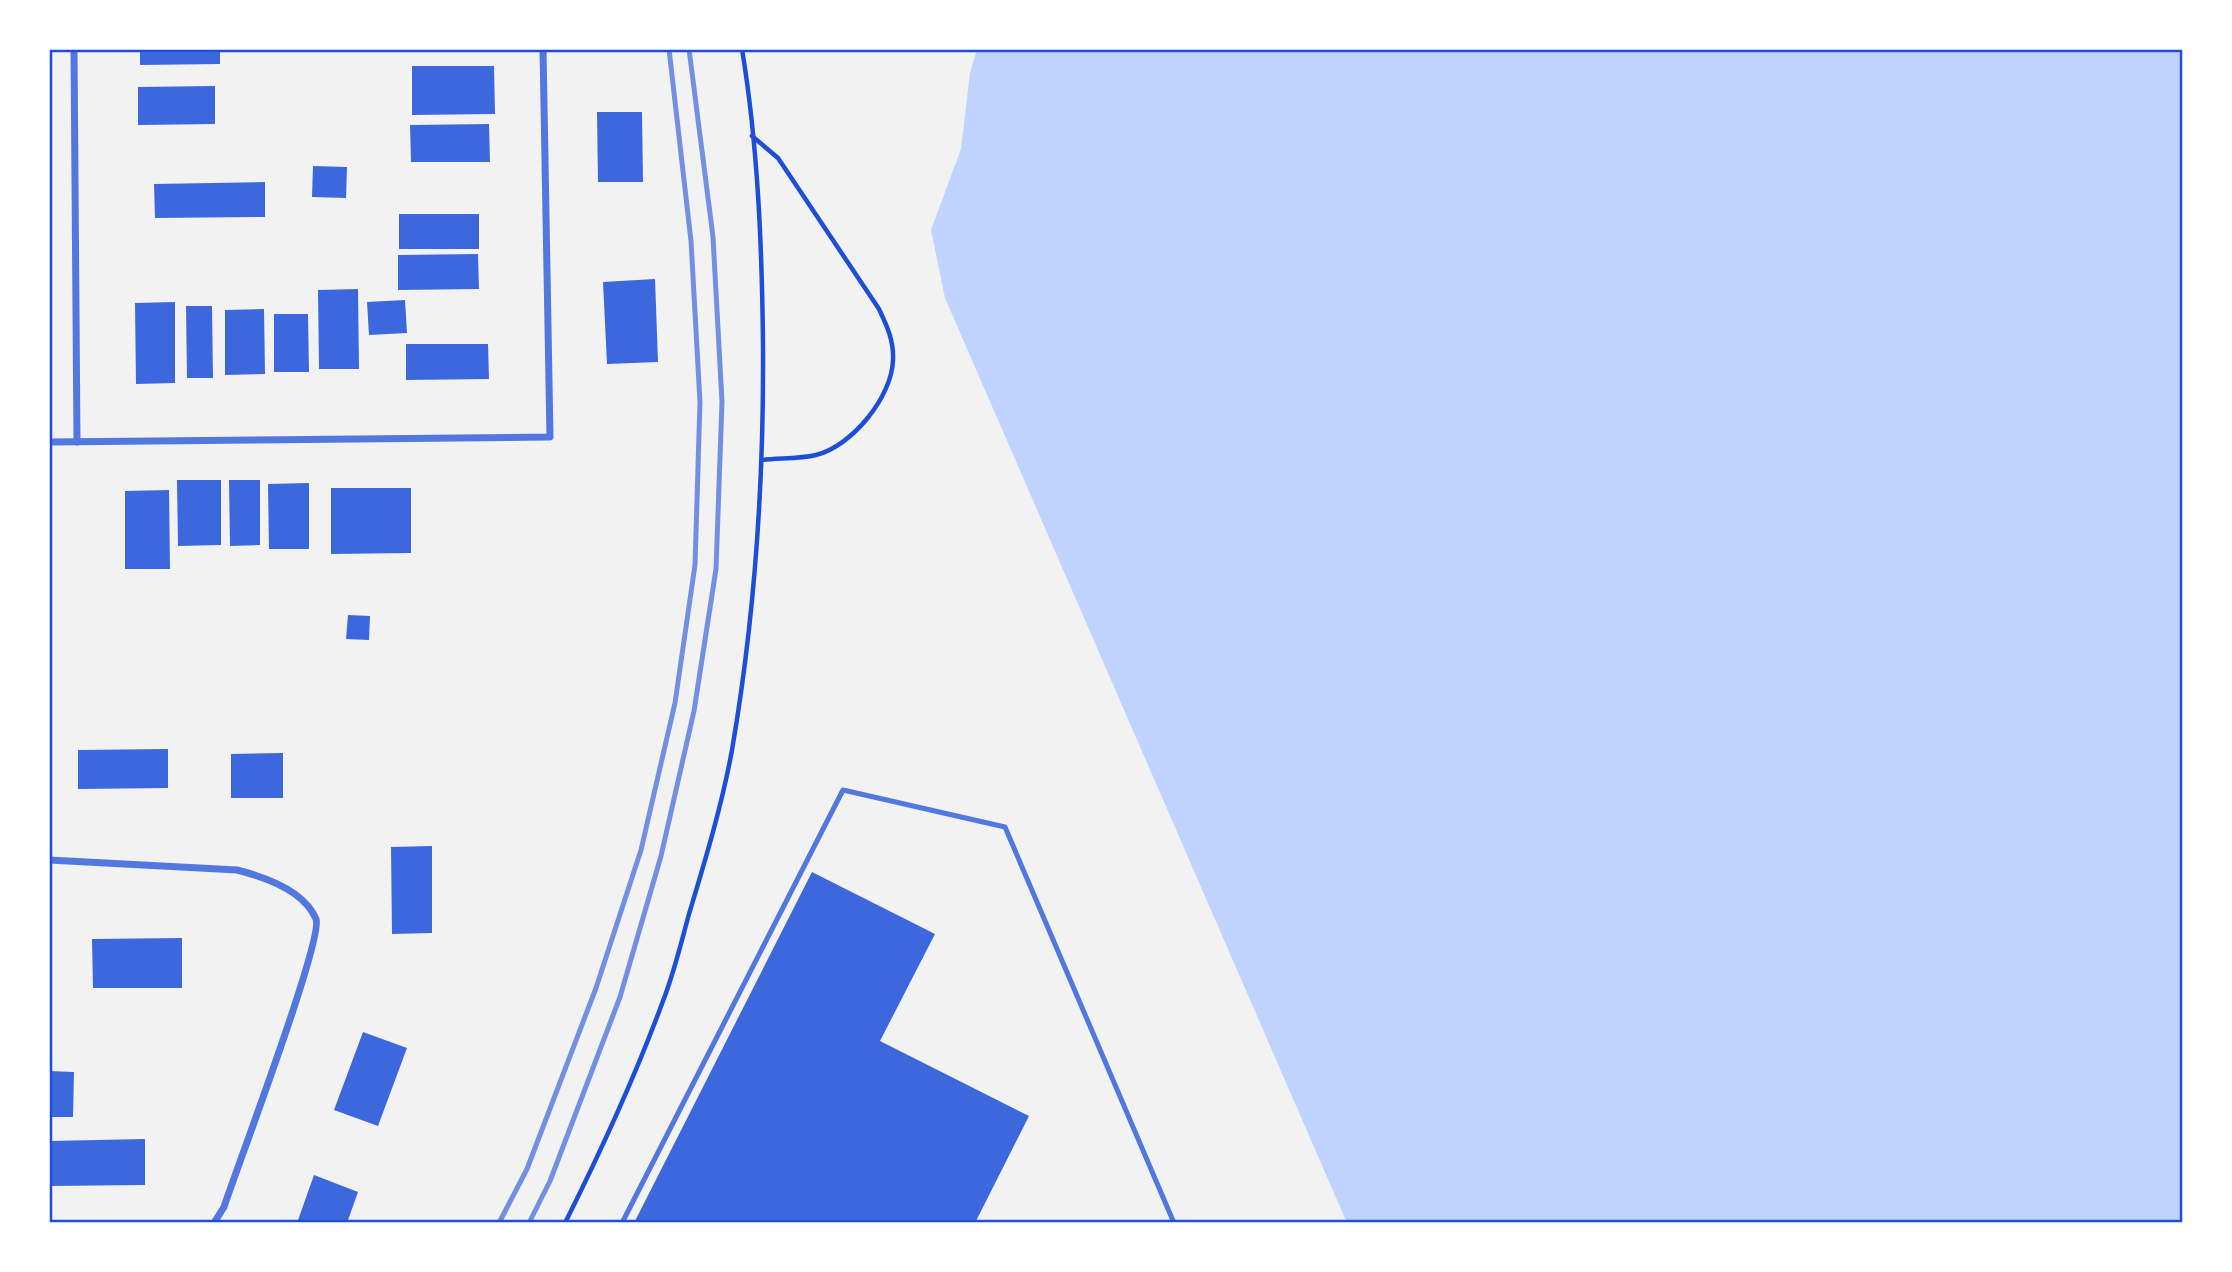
<svg xmlns="http://www.w3.org/2000/svg" width="2232" height="1272" viewBox="0 0 2232 1272" font-family="'Public Sans',sans-serif">
<rect width="100%" height="100%" fill="#f2f2f2"/>
<path fill="#bfd3fe" d="M977,49h1206v1174h-836l-402,-925 -14,-68 30,-81 9,-76z"/>
<g fill="#3d67dc">
<path d="M140,49h80v15l-80,1z"/>
<path d="M412,66h82l1,48 -83,1z"/>
<path d="M215,86v38l-77,1v-38z"/>
<path d="M597,112h45l1,70h-45z"/>
<path d="M489,124l1,38h-79l-1,-37z"/>
<path d="M313,166l34,1 -1,31 -34,-1z"/>
<path d="M265,182v35l-110,1 -1,-34z"/>
<rect x="399" y="214" width="80" height="35"/>
<path d="M478,254l1,35 -81,1v-35z"/>
<path d="M655,279l3,83 -51,2 -4,-82z"/>
<path d="M358,289l1,80h-40l-1,-79z"/>
<path d="M405,300l2,33 -38,2 -2,-33z"/>
<path d="M175,302v81l-39,1 -1,-81z"/>
<path d="M186,306h26l1,72h-26z"/>
<path d="M264,309l1,65 -40,1v-65z"/>
<path d="M274,314h34l1,58h-35z"/>
<path d="M406,344h82l1,35 -83,1z"/>
<path d="M177,480h44v65l-43,1z"/>
<path d="M229,480h31v65l-30,1z"/>
<path d="M309,483v66h-40l-1,-65z"/>
<path d="M331,488h80v65l-80,1z"/>
<path d="M169,490l1,79h-45v-78z"/>
<path d="M348,615l22,1 -1,24 -23,-1z"/>
<path d="M168,749v39l-90,1v-39z"/>
<path d="M283,753v45h-52v-44z"/>
<path d="M432,846v87l-40,1 -1,-87z"/>
<path d="M812,872l123,62 -55,107 149,75 -54,107h-341z"/>
<path d="M182,938v50h-89l-1,-49z"/>
<path d="M363,1032l44,16 -29,78 -44,-16z"/>
<path d="M49,1071l25,1 -1,45h-24z"/>
<path d="M145,1139v46l-96,1v-45z"/>
<path d="M314,1175l44,17 -11,31h-50z"/>
</g>
<g fill="none" stroke-linecap="round" stroke-linejoin="round">
<g stroke="#1d4ed8" stroke-width="4.5">
<path d="M752,136l26,22 101,151c8,17 15,32 14,51 -1,37 -41,86 -77,95 -17,4 -37,3 -54,5"/>
<path d="M565,1223c36,-72 70,-146 98,-222 11,-28 18,-58 26,-87 16,-53 33,-109 43,-164 23,-134 32,-269 31,-405 -1,-98 -5,-199 -21,-296"/>
</g>
<path stroke="#5277de" stroke-width="5" d="M622,1223l221,-433 162,37 169,396"/>
<g stroke="#5277de" stroke-width="7">
<path d="M74,49l3,393"/>
<path d="M49,442l501,-5 -7,-388"/>
<path d="M49,860l188,10c28,7 67,20 79,49 8,19 -80,251 -92,288l-10,16"/>
</g>
<g stroke="#7290e2" stroke-width="5">
<path d="M499,1223l28,-54 69,-181 45,-138 34,-147 20,-138 5,-163 -9,-161 -22,-192"/>
<path d="M529,1223l21,-42 70,-184 41,-141 33,-145 22,-142 6,-167 -9,-165 -24,-188"/>
</g>
</g>
<rect width="2232" height="1272" fill="none" stroke="#ffffff" stroke-width="102"/>
<rect x="51" y="51" width="2130" height="1170" fill="none" stroke="#1d4ed8" stroke-width="2.5"/>
</svg>
